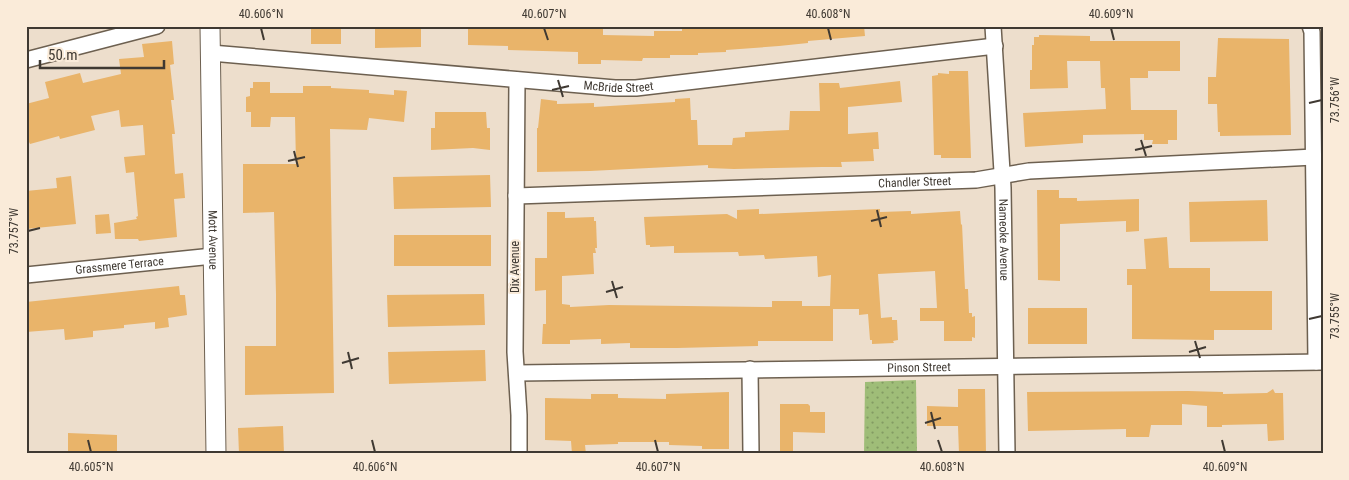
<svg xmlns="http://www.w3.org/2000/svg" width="1349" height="480" viewBox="0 0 1349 480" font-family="'Roboto Condensed',sans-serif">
<defs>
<pattern id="grass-dots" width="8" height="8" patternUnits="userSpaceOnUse" patternTransform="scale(1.25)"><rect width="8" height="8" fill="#9fbd78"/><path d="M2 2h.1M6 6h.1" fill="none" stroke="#839b63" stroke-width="1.8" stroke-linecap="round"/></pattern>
</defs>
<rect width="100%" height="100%" fill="#eddecc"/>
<path fill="url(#grass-dots)" d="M916,380l1,74h-53l1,-72z"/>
<g fill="#e9b46a">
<rect x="311" y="26" width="30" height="18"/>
<path d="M375,26h46v21l-46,1z"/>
<path d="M468,26h128v3l7,-1v7l51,1v-5h28v-3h7v-2h175l1,10 -57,5v2l-29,3 -53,4v2l-28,1v2h-28v3h-27l-1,3 -41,-1v4h-23v-12l-70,-2v-4l-40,-1z"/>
<path d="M1039,35l51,1v5h90v30h-32v7h-18l1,32h46v30h-9v4h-16l1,-4h-9v-6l-61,1v8l-58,4 -2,-34 83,-4 -1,-21h-4l-1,-27h-33l1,27 -38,1v-19h2v-25h2v-8h5z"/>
<path d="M1218,38l71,1 2,96 -71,1v-4h-2l-1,-28h-9v-27h8z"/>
<path d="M172,41l2,23 -4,1 4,35h-3l4,34h-3l3,40 8,-1 2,25 -11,1 3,38 -38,4 -1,-2h-23l-1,-16 23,-4 -1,-2 2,-1 -4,-44 -8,1 -2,-16 21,-2 -2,-30 -22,2 -2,-17 -28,6 4,14 -35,9 -1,-3 -29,8 -1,-2 -3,1v-39l23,-6 -4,-16 35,-9 3,10 38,-9 -2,-15 25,-2 -2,-13z"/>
<path d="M949,71h19l3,87h-30v-3h-7l-2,-79 6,-1v-2l11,1z"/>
<path d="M900,81l2,21 -54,5v27l30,-2 1,17h-6l1,12 -33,1 1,5h-20l-88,2 -26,-1v-3l-118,6 -53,1v-44h1l3,-29 16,2v3l37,-1v4l81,-5v-3l15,-1 1,22h6l1,25h34l1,-7 12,-1v-5l44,-2 1,-19h30l-1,-28h20l1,5z"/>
<path d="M253,82h17v11h33v-7h28v2l38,2v3l25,2v-5l13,1 -3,31 -35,-4 -2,12 -37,-1 4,264 -89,2v-49h31v-52l-2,-82 -31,1v-49h53l-1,-47h-24l-1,10h-19v-15h-5v-15l4,-1v-8h3z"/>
<path d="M435,112h51l1,16h3v22l-17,-2 -42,2v-22h4z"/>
<path d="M490,175l1,32 -97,2 -1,-32z"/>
<path d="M71,176l5,48 -50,5v-38l31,-3 -1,-10z"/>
<path d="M1037,190h22v8h18v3l62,-2v32l-13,1v-11l-66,3v57l-22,-1z"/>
<path d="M1267,200l1,41 -78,1 -1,-40z"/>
<path d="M759,209v5l121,-5v3l31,-1v3l49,-3 1,14 1,-1 3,65h3l1,24h3v4l3,-1v22l-3,-1v4h-28v-20h-24v-13h17l-2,-37 -57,3 3,44 11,-1v3h5l1,20 -5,1 1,2 -22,1v-4h-2l-2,-26 -9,1v-6h-26v32h-75v5l-81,2h-47v-5l-29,1v-5l-31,1v4h-28l1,-20h3v-34l-11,1v-33h12v-46h18v6l29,-1v4h2l1,27h-2l1,5h-3l1,21 -32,2v28l8,1v2l39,-2 163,2v-6h30v5h28l1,-31 -13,2 -1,-21 -52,3 -1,-4 -25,1 -1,-4 -64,1v-7l-24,1v-2h-4l-2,-28 83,-3 10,5v-9z"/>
<path d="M109,214l2,19 -15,1 -1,-19z"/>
<rect x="394" y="235" width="97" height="31"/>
<path d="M1167,237l2,31h41v23h62v39h-58v10l-82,-1v-54h-5v-16h19l-2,-30z"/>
<path d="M179,286l1,9h5l2,20 -19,3 1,9 -14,2v-7l-31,3v3l-31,3v6l-28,3 -1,-11 -38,3v-30z"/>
<path d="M484,294l1,31 -97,2 -1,-32z"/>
<rect x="1028" y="308" width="59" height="36"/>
<path d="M485,350l1,31 -97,3 -1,-32z"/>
<path d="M958,389h27l1,65h-27l-1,-28h-31v-20l31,1z"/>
<path d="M1273,389l2,4h8l1,47 -16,1 -1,-17 -45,1v2h-15v-21l-25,-2v21h-31l-2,12h-23v-8l-98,2 -1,-39 161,-1 35,1v2l44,-1z"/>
<path d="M729,392v57h-27v-3l-33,-1v-3h-51v2l-33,1 1,9h-14l-1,-13 -26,-1v-42l46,1v-5h27v4l48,1v-5z"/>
<path d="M780,404h28l2,2v6h15v21l-32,-1v22h-13z"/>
<path d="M283,426l1,28h-45l-1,-26z"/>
<path d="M68,433l49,2v17l-49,-1z"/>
</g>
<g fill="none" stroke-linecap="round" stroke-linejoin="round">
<g stroke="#6d6050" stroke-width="18">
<g id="minor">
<path id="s1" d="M993,26l10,162 4,266"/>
<path d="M1310,26l2,6 4,330"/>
<path id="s2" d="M211,53l404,35h21l359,-42"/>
<path d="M26,60l131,-34"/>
<path d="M517,80l-2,272 4,63v39"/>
<path id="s3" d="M516,196l460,-16 53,-9 285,-14"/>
<path id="s4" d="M26,275l187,-19"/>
<path d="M750,369l1,85"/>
<path id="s5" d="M517,373l806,-11"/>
</g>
</g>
<g stroke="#6d6050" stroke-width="21">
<g id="tertiary">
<path id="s6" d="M210,26l6,428"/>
</g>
</g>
<use href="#minor" stroke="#fff" stroke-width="15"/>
<use href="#tertiary" stroke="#fff" stroke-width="19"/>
</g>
<path fill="none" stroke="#3f3932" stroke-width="2" d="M261,28l3,12M544,28l4,12M828,28l3,12M1111,28l3,12M558,80l5,17M552,90l17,-4M1309,103l13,-3M1141,140l5,16M1135,150l17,-4M294,151l4,16M288,161l17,-4M877,210l4,17M871,221l16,-4M28,231l12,-3M612,281l5,17M606,292l17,-5M1309,319l13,-3M1195,341l5,17M348,352l4,17M1189,352l17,-5M342,363l17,-5M931,412l4,17M925,423l16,-5M88,440l3,12M372,440l3,12M655,440l3,12M938,440l4,12M1222,440l3,12"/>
<g text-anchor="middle" stroke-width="4" stroke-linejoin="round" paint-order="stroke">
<g font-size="12" fill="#3f3932" stroke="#faebd9">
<text dy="4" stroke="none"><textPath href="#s2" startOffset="409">McBride Street</textPath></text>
<text dy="4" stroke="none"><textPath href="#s3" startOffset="399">Chandler Street</textPath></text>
<text dy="4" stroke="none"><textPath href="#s6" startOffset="214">Mott Avenue</textPath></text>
<text dy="4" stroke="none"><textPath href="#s1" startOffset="214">Nameoke Avenue</textPath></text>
<text dy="4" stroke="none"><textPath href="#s4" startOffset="94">Grassmere Terrace</textPath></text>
<text transform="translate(515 267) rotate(-90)" y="4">Dix Avenue</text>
<text dy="4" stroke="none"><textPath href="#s5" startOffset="402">Pinson Street</textPath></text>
</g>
</g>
<rect width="1349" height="480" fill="none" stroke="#faebd9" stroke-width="55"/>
<path d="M40 60v8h124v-8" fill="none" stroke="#3f3932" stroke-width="2.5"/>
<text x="48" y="60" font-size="15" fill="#3f3932" stroke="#faebd9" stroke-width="4" paint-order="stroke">50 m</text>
<rect x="28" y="28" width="1294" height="424" fill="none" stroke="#3f3932" stroke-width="2"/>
<g font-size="12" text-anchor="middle" fill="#3f3932">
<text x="261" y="18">40.606°N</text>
<text x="544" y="18">40.607°N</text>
<text x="828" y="18">40.608°N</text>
<text x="1111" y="18">40.609°N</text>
<text transform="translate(1335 100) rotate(-90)" y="4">73.756°W</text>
<text transform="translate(14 231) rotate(-90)" y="4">73.757°W</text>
<text transform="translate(1335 316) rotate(-90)" y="4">73.755°W</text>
<text x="91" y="471">40.605°N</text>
<text x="375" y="471">40.606°N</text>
<text x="658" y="471">40.607°N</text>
<text x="942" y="471">40.608°N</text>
<text x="1225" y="471">40.609°N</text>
</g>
</svg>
